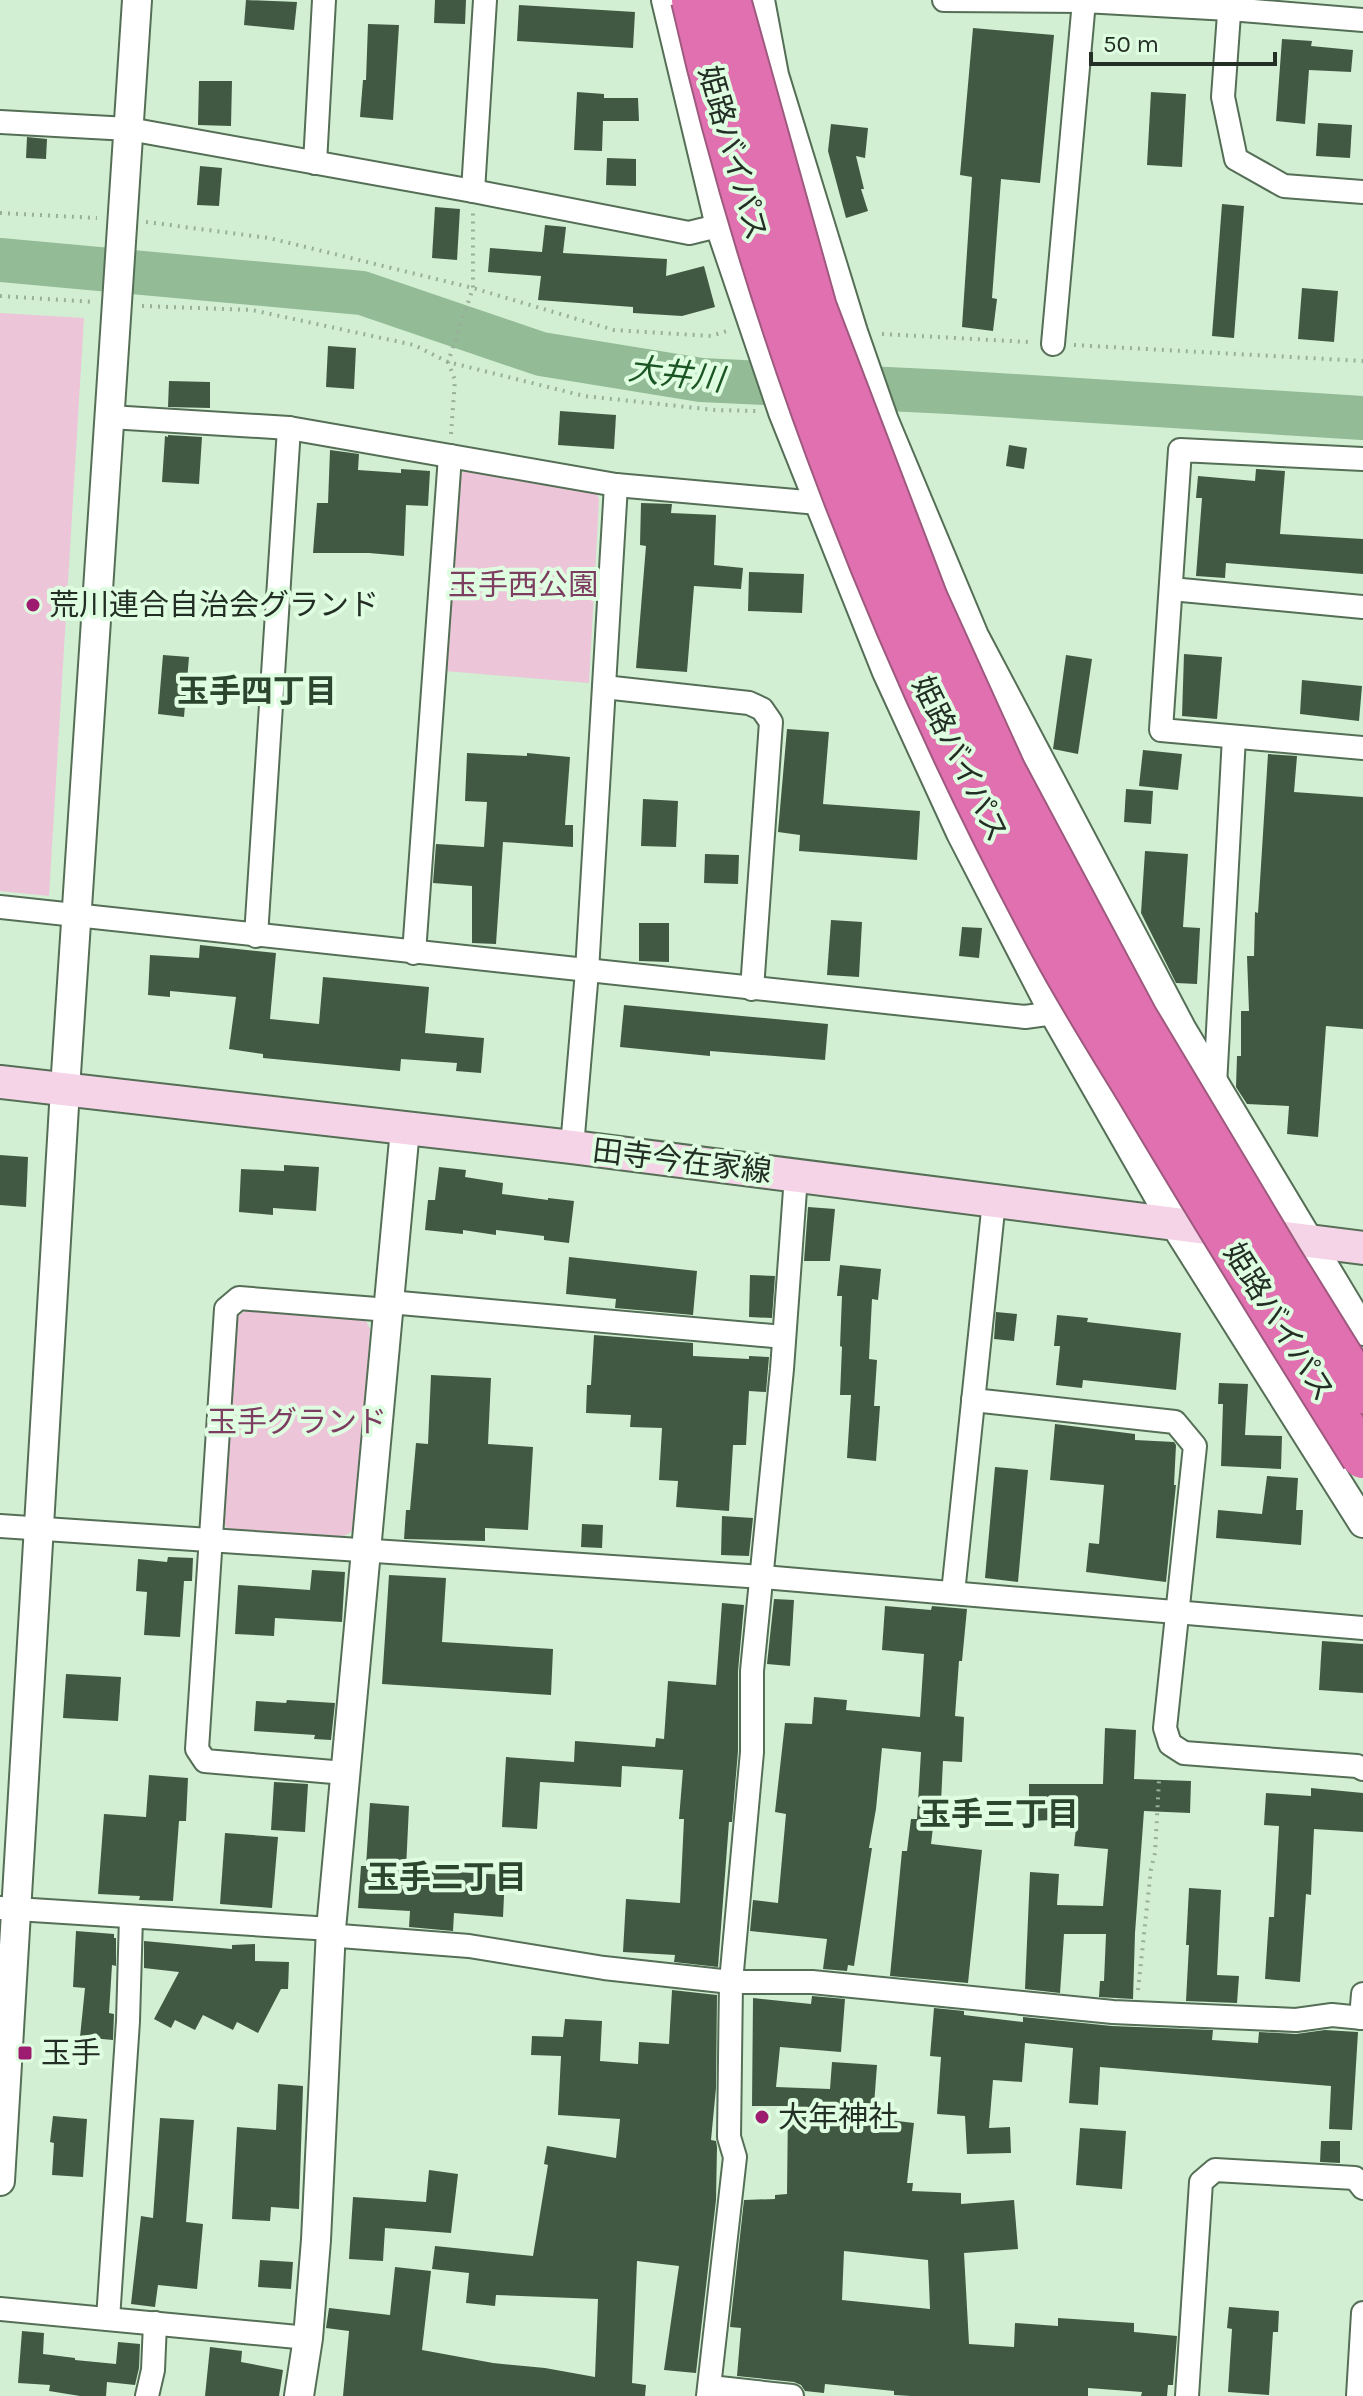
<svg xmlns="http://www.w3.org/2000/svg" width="1363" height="2396" viewBox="0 0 1363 2396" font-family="Karla,'Noto Sans JP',sans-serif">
<rect width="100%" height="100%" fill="#d2efd3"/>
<g fill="#ecc5d8">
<path d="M0,313l84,5 -35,578 -49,-5z"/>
<path d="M470,470l120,20 7,3 2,7 -10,183 -144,-12 14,-190 4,-9z"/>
<path d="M247,1309l112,8 7,4 4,8 -11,185c-6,19 -7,21 -27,24l-100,-6 -6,-5 -3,-8 12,-200z"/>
</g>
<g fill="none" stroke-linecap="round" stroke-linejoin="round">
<path stroke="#93bb95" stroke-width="44" d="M0,260l362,33 179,61 160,26 249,12 413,26"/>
</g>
<g fill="#415942" fill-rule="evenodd">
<path d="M246,0l51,2 -3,28 -50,-5z"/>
<path d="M435,0h31l-1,24 -31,-1z"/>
<path d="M519,5l116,7 -2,36 -116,-7z"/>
<path d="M368,24l31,1 -6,95 -33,-3 3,-37h3z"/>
<path d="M973,28l81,7 -14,148 -39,-4 -9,119 5,1 -4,32 -31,-4 10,-150 -12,-2z"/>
<path d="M1282,39l30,2 -1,5 42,4 -2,22 -42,-2 -4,54 -29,-3z"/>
<path d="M199,81h33l-1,45 -33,-1z"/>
<path d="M577,92l27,2v4h34l1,23h-36l-1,30 -28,-1z"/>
<path d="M1151,92l35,2 -4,73 -35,-2z"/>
<path d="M1318,123l34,2 -2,33 -34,-2z"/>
<path d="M831,124l37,4 -3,30 -9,-2 8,33h-3l7,22 -22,7 -18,-67z"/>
<path d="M27,137l20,2 -1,20 -20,-1z"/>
<path d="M607,158l29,1v27l-30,-1z"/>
<path d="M200,166l22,2 -3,38 -22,-1z"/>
<path d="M1222,204l22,2 -10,132 -22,-2z"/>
<path d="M435,207l25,2 -3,51 -25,-2z"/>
<path d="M545,225l21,2 -3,26 104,6 -1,17 38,-10 11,41 -33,9 -49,-3v-6l-95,-7 3,-24 -53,-4 2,-24 52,4z"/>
<path d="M1302,288l36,3 -4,51 -36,-3z"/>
<path d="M328,346l28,2 -2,41 -28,-2z"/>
<path d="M169,381l41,1v26l-42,-1z"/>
<path d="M560,411l56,4 -2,34 -56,-4z"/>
<path d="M168,435l34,2 -3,47 -37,-2 3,-46 3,1z"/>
<path d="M1009,445l18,3 -3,21 -18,-3z"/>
<path d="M330,450l29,4 -1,16 43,3v-4l29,2 -2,35 -22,-1 -2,51 -35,-3h-56l4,-50h11z"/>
<path d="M1256,469l29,2 -5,63 83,5v35l-137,-11 -1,15 -29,-2 6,-78h-6l2,-22 57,5z"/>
<path d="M641,503l31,1 -1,9 45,2 -2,50 29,3 -2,21 -47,-3 -7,86 -51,-4 10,-122 -6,-1z"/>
<path d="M749,572l55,2 -2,39 -54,-2z"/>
<path d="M1184,654l38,3 -5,62 -35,-3z"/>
<path d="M163,655l26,2 -5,60 -26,-3z"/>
<path d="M1066,655l26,4 -14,95 -25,-5z"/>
<path d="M1302,680l60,6 -3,35 -59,-7z"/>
<path d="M787,729l42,3 -6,72 97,7 -3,49 -118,-9 1,-16 -22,-3z"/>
<path d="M1143,750l39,4 -4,36 -39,-4z"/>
<path d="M467,753l60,3v-3l43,4 -5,68h8v22l-70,-5 -7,102 -24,-1v-57l-39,-3 3,-39 48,3 3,-45 -22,-1z"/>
<path d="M1268,754l29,2 -3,36 69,5v232l-37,-3 -8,111 -31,-3 2,-28 -42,-2 -11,-17 1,-31h4v-45h8l-2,-55h7l1,-44 3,1z"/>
<path d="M1126,789l27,2 -2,33 -27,-2z"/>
<path d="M643,799l35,2 -2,46 -35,-1z"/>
<path d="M1145,851l43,3 -5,73 17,1 -3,56 -21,-1 -35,-70z"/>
<path d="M705,854l34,1 -1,29 -34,-1z"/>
<path d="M831,920l31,2 -3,55 -32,-2z"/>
<path d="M639,923h30v39l-30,-1z"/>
<path d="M962,927l20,1 -3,30 -20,-2z"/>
<path d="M200,945l76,8 -6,66 49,5 4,-47 106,10 -4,46 59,5 -3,35 -25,-2 1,-8 -56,-4 -1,12 -137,-13v-4l-34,-5 7,-52 -66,-6v6l-22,-2 2,-40 49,3z"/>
<path d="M624,1005l204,19 -3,36 -115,-9v5l-90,-9z"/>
<path d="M0,1155l28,2 -2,50 -26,-2z"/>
<path d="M284,1165l35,2 -3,44 -43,-3v7l-34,-3 2,-43 43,2z"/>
<path d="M439,1167l27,3 -1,7 38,6 -1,11 46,6v-2l26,3 -5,42 -25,-3v-4l-48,-6v5l-33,-5v4l-38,-4 3,-30h7z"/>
<path d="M808,1207l27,2 -5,52h-26z"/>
<path d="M569,1257l128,14 -4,44 -78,-7 1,-9 -50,-5z"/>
<path d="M840,1265l41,4 -3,31 -6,-1 -3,60 8,1 -3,46h6l-4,55 -29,-3 4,-63h-11l2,-48 -2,-1 2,-50h-5z"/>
<path d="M750,1275l25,1 -3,42 -23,-1z"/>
<path d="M996,1312l21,2 -3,27 -20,-2z"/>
<path d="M1057,1315l31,3 -1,4 94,11 -5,57 -93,-10 -1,8 -26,-3 4,-39h-6z"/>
<path d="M594,1335l99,8v13l56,3v-3l20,1 -3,35 -17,-1 -3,54h-13l-4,66 -53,-4 2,-26 -19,-1 3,-52 -32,-1 1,-12 -45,-2 1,-28h4z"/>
<path d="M431,1375l60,3 -3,66 45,3 -5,83 -43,-2v13l-81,-2 2,-29h4l6,-67 12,1z"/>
<path d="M1219,1383l29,1 -3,51 37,1 -1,33 -60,-3 2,-62h-5z"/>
<path d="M1055,1424l80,10v6l39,2 2,3 -2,40h2l-10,97 -80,-10 3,-29 10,1 5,-59 -54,-5z"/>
<path d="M995,1467l33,3 -10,112 -33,-4z"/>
<path d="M1267,1476l31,2 -2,32h7l-2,35 -85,-7 2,-28 44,4z"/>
<path d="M722,1516l31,2 -4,38 -28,-1z"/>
<path d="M582,1524l21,1 -1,23 -21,-1z"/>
<path d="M168,1557l25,1 -1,23h-8l-4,56 -36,-2 3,-43 -11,-1 2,-32 29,3z"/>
<path d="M312,1570l33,2 -3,50 -67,-4 -1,18 -39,-2 3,-49 72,5z"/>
<path d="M389,1575l57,3 -4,64 111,7 -2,46 -169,-11z"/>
<path d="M774,1599l20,1 -4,66 -23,-2z"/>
<path d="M722,1603l22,2 -6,66v80l-6,71h-3l-11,145 -44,-5 1,-7 -52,-3 3,-53 54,4 4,-84h-5l4,-49 -61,-4 -1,21 -81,-5 -3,47 -35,-2 4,-70 68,5 1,-21 80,6 1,-9 8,1 4,-58 48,4z"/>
<path d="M885,1606l46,4 1,-4 35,3 -5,52h-3l-4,55 9,1 -2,45 -19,-1 -2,41h-5l-5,42 51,6 -14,133 -78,-7 12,-125h5l4,-32h6l4,-67 -39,-4 -6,61 -7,39h3l-18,118 -6,-1 -1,6 -24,-2 4,-30 -77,-8 3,-31 25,3 8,-89 -11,-2 10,-89 27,1 2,-27 33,3 -1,10 74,7 4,-63 -42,-4z"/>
<path d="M1322,1641l41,3v49l-44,-3z"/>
<path d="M66,1674l55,3 -3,44 -55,-3z"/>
<path d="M287,1700l48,3 -4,37 -17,-1 1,-4 -61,-4 2,-30 30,2z"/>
<path d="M1105,1728l31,2 -2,49 57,2 -1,32 -46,-2 -9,122 -2,66 -34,-2 1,-16h4l2,-47h-42l-4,59 -35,-4 5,-117 29,2 -2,31 46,1 5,-57 -34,-3 3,-27 -48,2v-37h74z"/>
<path d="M149,1775l39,3 -2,43h-7l-6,80 -34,-1 1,-4 -42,-2 6,-80 42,3z"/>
<path d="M274,1782l34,2 -3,48 -34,-2z"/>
<path d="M1311,1788l52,5v39l-49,-3 -3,66 -5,-1 -6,88 -35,-3 4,-62h5l5,-91 -15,-1 2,-32 45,3z"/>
<path d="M370,1803l39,3 -3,63 99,6 -2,42 -49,-4 -1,18 -44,-4 1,-16 -52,-3 3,-42h5z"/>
<path d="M225,1833l53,4 -6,71 -52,-4z"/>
<path d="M1189,1888l32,2 -4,85 22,1 -2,27 -51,-2 3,-56h-3z"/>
<path d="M76,1931l38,3v4h2v28l-4,-1 -3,48 5,1 -1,26 -33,-3 5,-49 -12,-1z"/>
<path d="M144,1941l88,8v-4l23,-1v17l34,1 -1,27h-7l-23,44 -21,-11 -4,8 -30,-15 -8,15 -20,-10 -4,8 -17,-9 25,-47 -35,-4z"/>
<path d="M672,1990l45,5 -1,93 -5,52 5,1 1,6 -1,53 -20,173 -32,-3 15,-104 -42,-5 -5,122 14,2 -1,11h-302l6,-65 -23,-3 3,-20 61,7 5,-48 36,4 -9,79 71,13 52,5 50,9 3,-78 -102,-4 -1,11 -29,-3 3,-30 -37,-4 3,-23 98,10 15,-91 -4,-1 3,-18 69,12 4,-39 -62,-4 3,-59 -30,-1 1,-19 31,1 2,-18 37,2 -2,40 38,3 1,-22 30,2z"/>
<path d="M812,1996l33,3 -4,53 -61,-5 -4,40 54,2 2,-27 45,3 -4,53 41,5 -7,60h6l-1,8 49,2v11l53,-4 4,49 -54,4 5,91 45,3 1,-24 43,3v-8l76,5v9l43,4 -4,49h-5l-1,11h-26l1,-4 -54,-4v8h-177l-17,-1v-4l-69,-7 -1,9 -19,-2 -4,-6 -7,-3 -57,-6 4,-48 -11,-1 14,-127 31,-1v-4l12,-1 1,-88h-36l1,-108 58,6zM844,2251l84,9 2,49 -88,-9z"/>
<path d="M934,2008l30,3v4l59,7v-5l89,9 101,4 -1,10 46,3 1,-11 37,2 29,-4 33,2 -6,98 -23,-1 2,-43 -231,-19 -2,38 -29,-2 4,-55 -48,-5 -3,39 -29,-2 -4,48 21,-1 1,26 -44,1 -2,-38 -28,-2 4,-57 -11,-1z"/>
<path d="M278,2084l25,2 -4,123 -28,-2 -1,14 -38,-2 5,-92 39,3z"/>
<path d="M53,2116l34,3 -4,58 -31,-2 2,-32 -4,-1z"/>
<path d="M160,2118l34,2 -8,102 17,2 -6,65 -39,-4 -3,22 -24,-3 10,-88 12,2z"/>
<path d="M1080,2128l46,3 -4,58 -46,-4z"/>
<path d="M1321,2141h19v22l-20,-1z"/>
<path d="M429,2170l29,4 -7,59 -66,-5 -2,33 -34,-2 4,-62 73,5z"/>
<path d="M260,2260l33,2 -2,27 -33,-2z"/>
<path d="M1229,2307l50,4 -1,21h-5l-4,63 -41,-3 4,-63 -5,-1z"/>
<path d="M22,2331l22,2 -1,21 32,4v2l41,4 2,-22 22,2 -1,24 -4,17 -28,-3 -1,14h-26l-31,-5 1,-6 -32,-2z"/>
<path d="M210,2347l32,4 -1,11 42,8 -4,26h-74z"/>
</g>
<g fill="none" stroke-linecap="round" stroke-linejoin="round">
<g stroke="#556e56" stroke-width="26">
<g id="minor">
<path d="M944,0l140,1"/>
<path d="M1230,0l-7,97 13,62 48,27 79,6"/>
<path d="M0,122l129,7 344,62 216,42 45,-11"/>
<path d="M315,163l9,-163"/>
<path d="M473,191l12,-191"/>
<path d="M1053,344l31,-343 145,8 134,11"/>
<path d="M110,417l179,11 327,57 202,18"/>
<path d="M1363,459l-183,-9 -19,280 202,18"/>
<path d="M1171,589l192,18"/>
<path d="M604,687l145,16 13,6 9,13 -19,267"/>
<path d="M0,907l1025,110 29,-4"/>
<path d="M256,936l33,-508"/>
<path d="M414,953l36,-497"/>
<path d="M1215,1085l19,-348"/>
<path d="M572,1147l15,-176 29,-486"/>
<path d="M389,1302l395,35"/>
<path d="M973,1400l202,22 20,24 -30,282 5,16 14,9 173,13 6,3"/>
<path d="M0,1526l763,51 600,51"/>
<path d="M953,1593l41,-392"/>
<path d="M345,1773l-140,-12 -8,-12 29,-440 13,-11 150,12"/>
<path d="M0,1908l331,21 9,7 129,10 135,22 127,14h81l301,30 183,8 36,-5 31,3"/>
<path d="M1361,2018l2,-24"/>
<path d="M0,2309l308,29"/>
<path d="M108,2319l20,-298 3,-104"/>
<path d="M710,2387l82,9"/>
<path d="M147,2396l6,-26 2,-47"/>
<path d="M708,2396l27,-239 -6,-20 2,-155 21,-230v-81l30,-302 14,-193"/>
<path d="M1187,2396l14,-214 14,-12 140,8 8,10"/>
<path d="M1358,2396l5,-83"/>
</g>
</g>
<g stroke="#556e56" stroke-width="32">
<g id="tertiary">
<path d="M666,0l54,226 63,186 104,260 74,161 93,180 120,210 189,300"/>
<path d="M760,0l14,75 79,257 31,89 90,215 208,394 181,301"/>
<path d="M0,2181l65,-1092 72,-1089"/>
<path d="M299,2396l9,-58 8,-98 15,-311 74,-800"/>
</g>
</g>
<g stroke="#556e56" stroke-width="36">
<path id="secondary" d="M0,1082l572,65 791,101"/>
</g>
<g stroke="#98af99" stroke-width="4" stroke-dasharray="2 6" stroke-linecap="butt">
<path d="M0,213l97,5"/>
<path d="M146,222l123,16 204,50 141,42 97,6 16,-5"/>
<path d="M0,296l94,6"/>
<path d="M142,306l110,4 162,35 34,17 136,34 131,14 42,1"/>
<path d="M882,334l147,8"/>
<path d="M1074,345l289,16"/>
<path d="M451,434l4,-54 -7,-18 25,-74v-76"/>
<path d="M1138,1990l13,-121 4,-16 4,-73"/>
</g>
<use href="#minor" stroke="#fff" stroke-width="22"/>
<use href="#tertiary" stroke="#fff" stroke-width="28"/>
<use href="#secondary" stroke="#f6d4e7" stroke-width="32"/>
<g stroke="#9e597e" stroke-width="46" stroke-linecap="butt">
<g id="motorway-bridge">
<path d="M693,0c75,331 203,661 366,959 26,47 55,93 83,139 72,121 146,240 221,359"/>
<path d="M729,0l86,308 111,291 78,172 132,247 145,242 82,132"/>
</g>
</g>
<use href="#motorway-bridge" stroke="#e070af" stroke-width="42"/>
</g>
<g fill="#9e1c6f" stroke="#dffde0" stroke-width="3">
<circle cx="33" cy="605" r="8"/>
<rect x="17" y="2045" width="16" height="16" rx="4"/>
<circle cx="762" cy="2117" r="8"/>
</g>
<g text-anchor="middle" stroke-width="8" stroke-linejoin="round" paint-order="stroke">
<g font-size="30" fill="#232e24" stroke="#dffde0">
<text transform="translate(733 153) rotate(74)" y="10">姫路バイパス</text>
<text transform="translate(960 759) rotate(64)" y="10">姫路バイパス</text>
<text transform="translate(682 1161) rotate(7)" y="10">田寺今在家線</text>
<text transform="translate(1279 1322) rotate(58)" y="10">姫路バイパス</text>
</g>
<g font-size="30" fill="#7d3d61" stroke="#dffde0">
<text x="523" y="595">玉手西公園</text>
<text x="297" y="1432">玉手グランド</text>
</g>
<g font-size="30" fill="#232e24" stroke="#dffde0" text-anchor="start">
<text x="49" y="615">荒川連合自治会グランド</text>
<text x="41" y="2063">玉手</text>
<text x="778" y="2127">大年神社</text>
</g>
<g font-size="32" font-style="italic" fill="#1b5524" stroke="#dffde0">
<text transform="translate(676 374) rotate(7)" y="11">大井川</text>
</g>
<g font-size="32" font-weight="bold" fill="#2c452e" stroke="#dffde0">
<text x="257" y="702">玉手四丁目</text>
<text x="999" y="1825">玉手三丁目</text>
<text x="447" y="1888">玉手二丁目</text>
</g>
</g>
<path d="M1091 52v12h184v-12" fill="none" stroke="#232e24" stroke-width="4"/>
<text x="1103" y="52" font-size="24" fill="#232e24" stroke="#dffde0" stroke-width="6" paint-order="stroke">50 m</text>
</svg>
